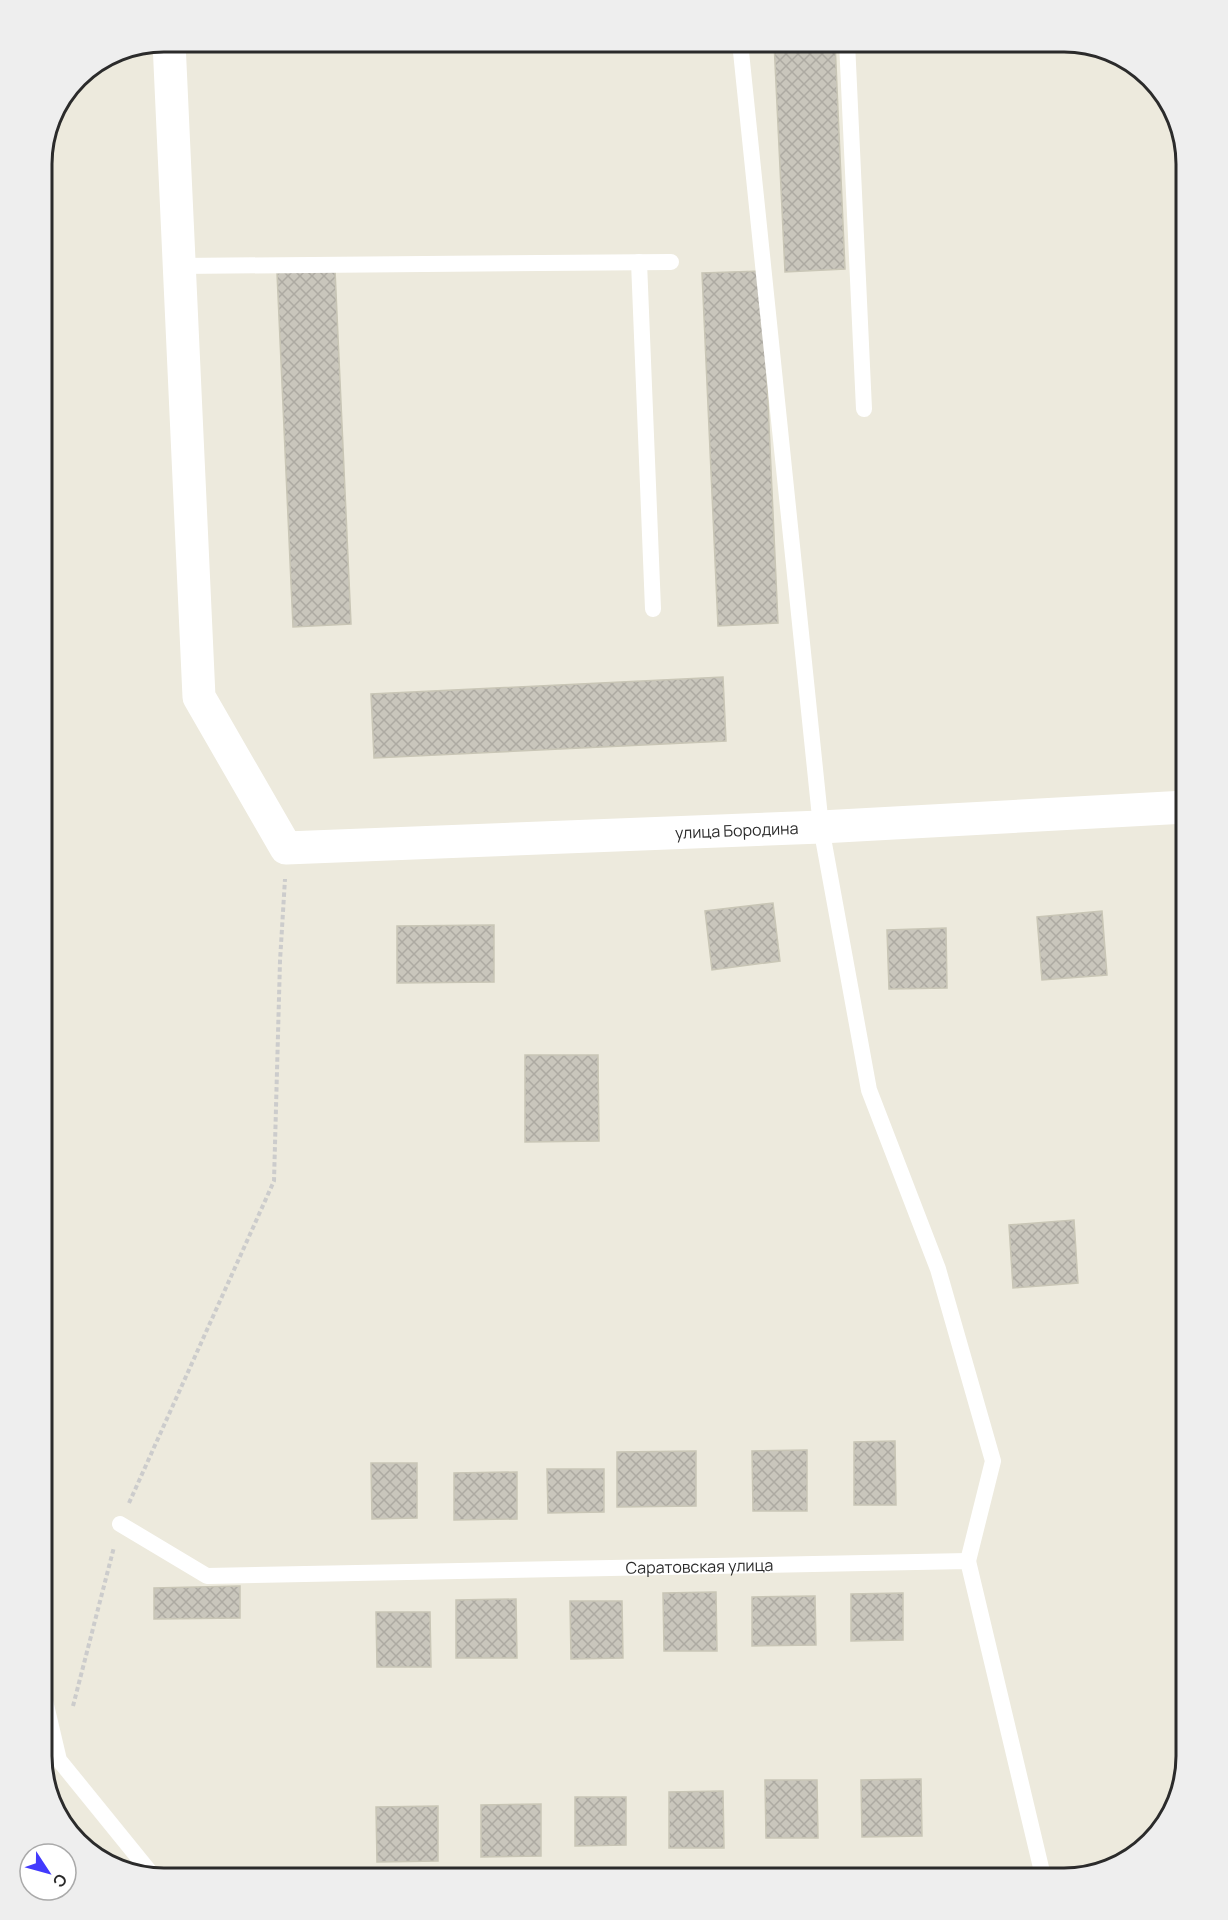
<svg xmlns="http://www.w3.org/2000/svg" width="1228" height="1920" viewBox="0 0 1228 1920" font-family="Manrope,sans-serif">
<defs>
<pattern id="building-cross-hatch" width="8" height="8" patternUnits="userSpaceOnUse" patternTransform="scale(1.5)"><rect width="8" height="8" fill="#c9c6bc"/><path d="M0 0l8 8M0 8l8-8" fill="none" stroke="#adaaa2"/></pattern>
</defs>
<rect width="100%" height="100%" fill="#edeadd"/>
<g fill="url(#building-cross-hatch)" stroke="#c9c6b6" stroke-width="1.5">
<path d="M774,42h61l10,227 -60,3z"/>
<path d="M335,270l16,354 -58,3 -16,-354z"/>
<path d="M762,271l16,352 -60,3 -16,-353z"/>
<path d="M723,677l3,64 -352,17 -3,-64z"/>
<path d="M773,903l7,58 -68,9 -7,-59z"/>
<path d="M1102,911l5,64 -65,5 -5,-63z"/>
<path d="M494,925v57l-97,1v-57z"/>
<path d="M946,928l1,60 -58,1 -2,-59z"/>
<path d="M525,1055h73l1,86 -74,1z"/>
<path d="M1074,1220l4,63 -65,5 -4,-63z"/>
<path d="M895,1441l1,64h-42v-63z"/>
<path d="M807,1450v61h-54l-1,-60z"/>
<path d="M696,1451v55l-79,1v-55z"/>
<path d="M371,1463h46v55l-45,1z"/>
<path d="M547,1469h57v43l-56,1z"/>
<path d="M517,1472v47l-63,1v-47z"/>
<path d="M240,1586v32l-86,1v-31z"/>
<path d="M716,1592l1,59h-53l-1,-58z"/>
<path d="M903,1593v47l-52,1v-47z"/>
<path d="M815,1596l1,49 -64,1v-49z"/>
<path d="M516,1599l1,59h-61v-58z"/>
<path d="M570,1601h52l1,57 -52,1z"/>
<path d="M376,1612h54l1,55h-54z"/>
<path d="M921,1779l1,57 -60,1 -1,-57z"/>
<path d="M765,1780h52l1,58h-52z"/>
<path d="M723,1791l1,57h-55v-56z"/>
<path d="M575,1797h51v48l-51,1z"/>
<path d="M541,1804v52l-60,1v-52z"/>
<path d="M438,1806v55l-61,1 -1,-55z"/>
</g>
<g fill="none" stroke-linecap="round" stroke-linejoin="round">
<g stroke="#ccc" stroke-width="4" stroke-dasharray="4.5 3" stroke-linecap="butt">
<path d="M129,1503l145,-322 6,-220 5,-82"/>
<path d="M73,1706l41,-159"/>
</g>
<g stroke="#fff" stroke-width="16">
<path d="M740,42l81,785 48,263 69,179 55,192 -25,100"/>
<path d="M847,42l17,367"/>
<path d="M639,262l14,347"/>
<path d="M179,266l492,-4"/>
<path id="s1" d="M120,1524l87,52 761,-15 75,315"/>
<path d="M42,1688l17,72 95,117"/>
</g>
<path stroke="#fff" stroke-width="33" id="s2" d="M169,42l30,655 87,151 535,-21 365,-20"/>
</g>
<g text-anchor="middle" stroke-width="6" stroke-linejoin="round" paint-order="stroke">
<g font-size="16" fill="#2b2b2b" stroke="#fff">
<text dy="6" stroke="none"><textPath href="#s2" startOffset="1281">улица Бородина</textPath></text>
<text dy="6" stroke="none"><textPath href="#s1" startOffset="594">Саратовская улица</textPath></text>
</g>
</g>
<path d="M0 0H1228V1920H0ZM164 52H1064A112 112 0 0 1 1176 164V1756A112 112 0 0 1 1064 1868H164A112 112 0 0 1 52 1756V164A112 112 0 0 1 164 52Z" fill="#eee" fill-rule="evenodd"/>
<path fill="none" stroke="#2b2b2b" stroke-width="3" d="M164 52H1064A112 112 0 0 1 1176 164V1756A112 112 0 0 1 1064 1868H164A112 112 0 0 1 52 1756V164A112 112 0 0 1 164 52Z"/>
<g transform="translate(48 1872) rotate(126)"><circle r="28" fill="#ffffff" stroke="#aaaaaa" stroke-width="1.5"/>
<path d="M0-4.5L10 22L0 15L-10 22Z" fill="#423afd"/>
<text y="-9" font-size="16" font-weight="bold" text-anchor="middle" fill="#2b2b2b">С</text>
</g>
</svg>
